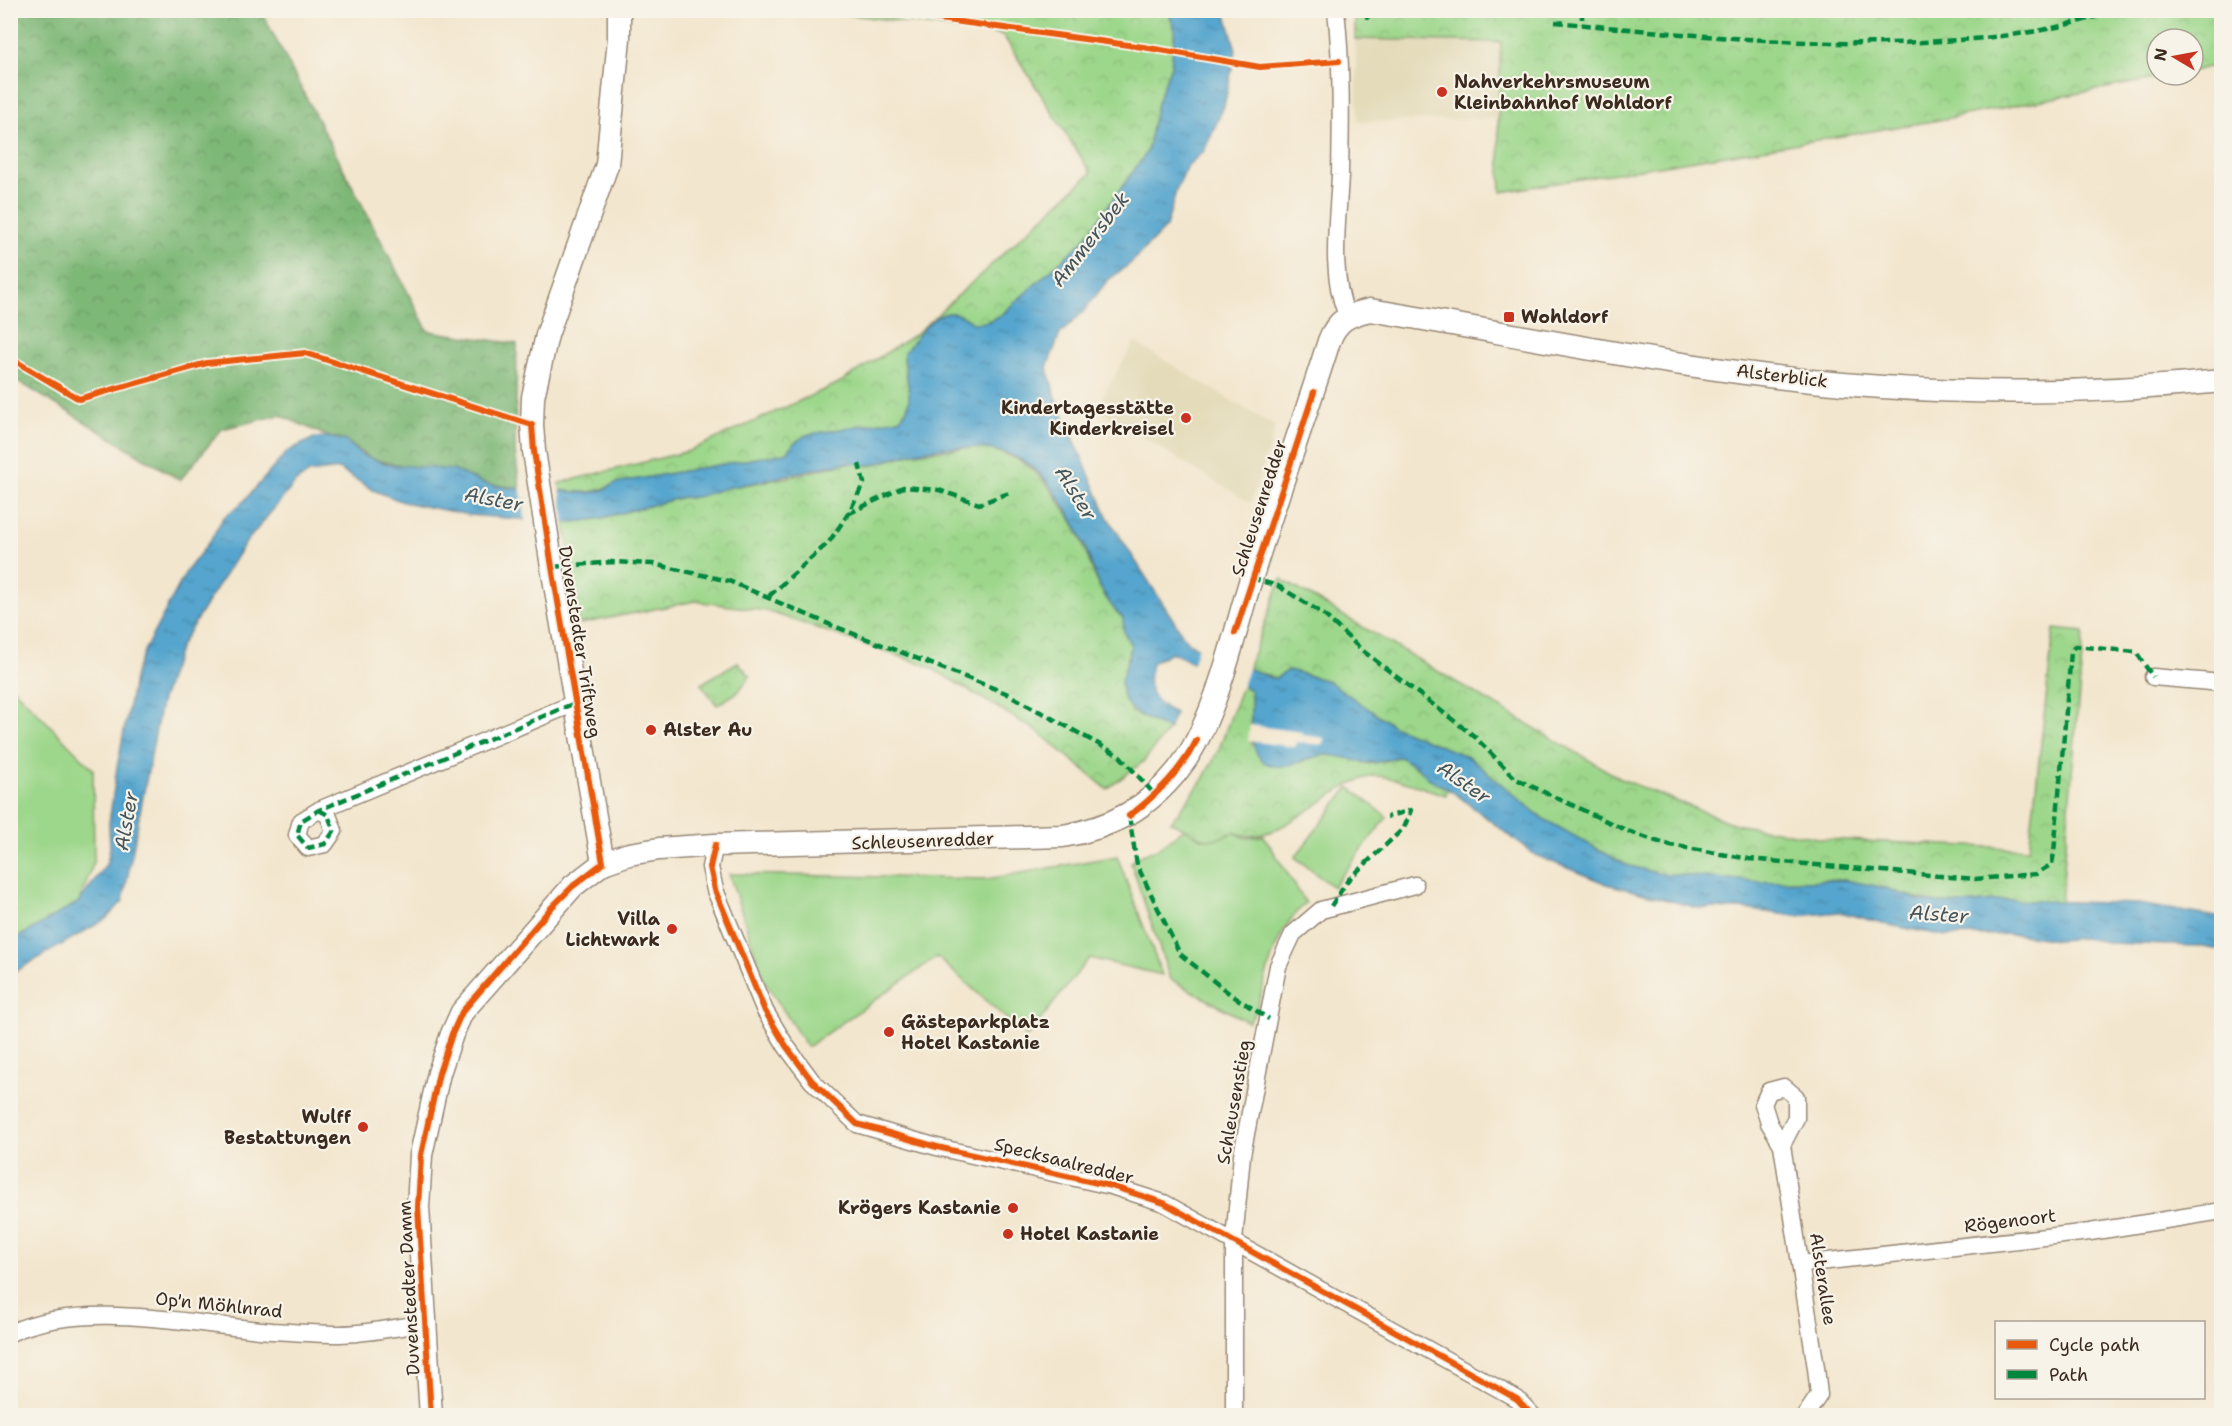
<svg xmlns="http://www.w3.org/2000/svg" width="2232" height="1426" viewBox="0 0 2232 1426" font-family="'Shantell Sans',sans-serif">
<defs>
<pattern id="forest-crowns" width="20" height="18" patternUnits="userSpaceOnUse" patternTransform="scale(1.5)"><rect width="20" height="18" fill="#7eb877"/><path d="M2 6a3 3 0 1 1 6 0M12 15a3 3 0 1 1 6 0" fill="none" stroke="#689661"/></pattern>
<pattern id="park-crowns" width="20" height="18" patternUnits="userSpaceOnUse" patternTransform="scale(1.5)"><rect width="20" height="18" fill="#9dd78b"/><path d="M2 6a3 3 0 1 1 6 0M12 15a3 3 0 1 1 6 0" fill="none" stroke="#88b978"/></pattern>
<pattern id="water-ripples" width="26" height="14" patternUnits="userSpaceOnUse" patternTransform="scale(1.5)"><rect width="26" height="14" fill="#54a5ce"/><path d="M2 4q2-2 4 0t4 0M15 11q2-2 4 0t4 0" fill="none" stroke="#4787a7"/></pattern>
</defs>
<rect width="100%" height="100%" fill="#f7f3e8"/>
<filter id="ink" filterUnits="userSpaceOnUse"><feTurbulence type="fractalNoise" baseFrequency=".0167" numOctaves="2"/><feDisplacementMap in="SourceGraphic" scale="12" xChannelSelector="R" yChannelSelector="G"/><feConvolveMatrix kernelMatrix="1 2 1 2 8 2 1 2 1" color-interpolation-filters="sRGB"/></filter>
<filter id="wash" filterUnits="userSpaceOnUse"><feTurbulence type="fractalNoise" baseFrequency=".008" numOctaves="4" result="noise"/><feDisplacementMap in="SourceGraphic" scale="24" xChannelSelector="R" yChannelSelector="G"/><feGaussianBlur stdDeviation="1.35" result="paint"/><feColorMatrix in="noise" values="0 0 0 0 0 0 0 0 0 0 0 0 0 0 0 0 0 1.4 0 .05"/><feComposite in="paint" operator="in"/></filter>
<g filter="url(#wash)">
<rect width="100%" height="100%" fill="#f3e6ce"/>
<g fill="#e4dbba">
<path d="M1355,39l146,3 -3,76 -140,4z"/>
<path d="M1134,342l142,85 -25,76 -155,-94z"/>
</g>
<g fill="#9dd78b" stroke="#6c8054" stroke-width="1.5">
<path d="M10,685l83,84 1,92 -15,41 -68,40z"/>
<path d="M1349,787l38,30 -54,70 -38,-30z"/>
<path d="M1185,828l16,10 33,-6 11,6 19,-2 42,67c-32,27 -38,70 -50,108l-8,11 -78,-43 -39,-116 4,-5 24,-10z"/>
<path d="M1117,856l45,119 -73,-17 -62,79 -90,-80 -130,90 -43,-67 -35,-106 258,5z"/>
</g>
<path fill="url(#forest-crowns)" stroke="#5c714a" stroke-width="1.5" d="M10,11h251l167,320 89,13 -2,107 5,37 -35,-4 -32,-14 -37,-2 -45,-9 -25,-18 -17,-4 -49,-22 -58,14 -42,51 -169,-103z"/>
<g fill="url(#park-crowns)" stroke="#6c8054" stroke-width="1.5">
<path d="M822,11h346l7,19 -4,36 -14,37 -10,49 -64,89 -82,74 -15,7 -13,1c-33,-27 -48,7 -69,30 -1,21 15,51 -5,66l-93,16 -13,9 -5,8 -8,2 -164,29c-19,11 -35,10 -56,7l-1,-7 130,-32 150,-68 77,-49 175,-161 -88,-138z"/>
<path d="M1355,11h866v53l-28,7v-32h-36v36h17l-235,45 -438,72 -3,-74 3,-76 -146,-3z"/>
<path d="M975,447c44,6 64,22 87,59 6,9 13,18 17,28 12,30 19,62 44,84l1,14 7,13 -4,16 4,51 38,17 -25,32 -37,28 -70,-58 -109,-65 -161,-55 -72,-10 -116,23 -14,-101 33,-4 85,-22 7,1 23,-8 72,-12 66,-16 17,4 47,-13z"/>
<path d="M1281,579l340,200 113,45 89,15 206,10 25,-220 30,3 -23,271 -54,-3 -44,4 -26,-1 -92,-23 -83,2 -106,-9 -30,-8 -84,-47 -72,-60 -75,-31 -67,-46 -39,-11 -13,8 -28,-9z"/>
<path d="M738,662l12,14 -12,16 -21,13 -16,-21z"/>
<path d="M1242,686l9,4v53l33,23 39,-11 19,1 28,8 30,-7 47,32 -1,6c-15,-4 -60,-21 -72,-19 -43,6 -100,77 -140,56 -32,16 -34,2 -63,-10l31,-41 17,-32z"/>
</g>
<path fill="url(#water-ripples)" stroke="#486876" stroke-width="1.5" d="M1168,10l57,1 11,39 -12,56 -20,45 -17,15 -11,25 -10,36 -35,36 -24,18 -24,31 -23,22 -13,33 9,31 52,120 80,125 83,35h5l13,-8 39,11 67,46 75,31 72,60 84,47 31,8 105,9 83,-2 41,8 33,12 18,3 26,1 44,-4 132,4 83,14 -1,32 -24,-4 -85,-3 -28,-5 -26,2 -43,-6 -68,2 -53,-10 -54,-14 -44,4 -52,-7 -46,-1 -91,-24 -72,-29 -82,-63 -25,-14 -7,-8 -21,-13c-10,0 -21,7 -31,6 -15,-1 -28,-9 -45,-8 -13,2 -26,9 -40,11 -42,4 -31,-49 -33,-76l-80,-38 -19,11c-7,25 -1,39 23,50l-6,16c-23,-10 -53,-19 -47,-51 2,-11 9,-21 9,-33l-7,-13 -1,-14c-27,-24 -30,-57 -45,-88 -13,-24 -30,-53 -53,-68 -32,-21 -89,-16 -125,-6 -10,3 -20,8 -30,9 -8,1 -15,-3 -23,-2 -39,5 -77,18 -116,24 -16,3 -33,13 -48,10l-85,22 -33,4 -96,-8 -66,-13 -30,-12 -34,-21 -30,4 -14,10 -52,63 -63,100 -19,57 -38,198 -17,18 -95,55 -1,-32 69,-40 28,-39 3,-15 -1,-25 8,-56 18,-93 9,-23 42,-79 24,-31 13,-23 20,-16 45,-51 26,-13 15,-1 17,4 16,14 26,9 65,6 32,14 18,3 86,6 14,-3 13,-7 164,-29 8,-2 5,-8 13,-9 93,-16c20,-15 4,-45 5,-66 21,-24 36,-57 69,-30l13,-1 15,-7 82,-74 64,-89 10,-49 14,-37 4,-36z"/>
<g fill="#f3e6ce">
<path d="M520,485l40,2 5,39 -39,-4z"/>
<path d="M1199,644l50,22 -8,23 -49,-23z"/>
<path d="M1250,725l52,7v3l22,3 -1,7 -27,-3 -1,5 -47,-6z"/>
</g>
</g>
<g filter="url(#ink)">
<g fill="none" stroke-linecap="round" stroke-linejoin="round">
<g stroke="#978876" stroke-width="19">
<g id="street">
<path d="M1336,10c6,55 5,111 4,165 -2,45 -11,99 7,140"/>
<path d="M2153,677l69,6"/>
<path d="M319,810l9,5 6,16 -9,13 -17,4 -11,-13 4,-14 18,-11 256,-107"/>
<path d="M715,845l-5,22 5,23 50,121 21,35 26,35 45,43 80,23 174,39 53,17 353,196 16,17"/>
<path d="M1782,1145l14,-27v-21l-12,-10 -15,4 -6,13 6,19 13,22 34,223 3,27 -14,21"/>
<path d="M1801,1264l289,-32 132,-21"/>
<path d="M10,1333c74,-34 183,-8 262,-2 22,1 46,3 68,3 29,0 58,-8 86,-10"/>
<path d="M1234,1416v-176l8,-85 36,-189 15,-32 28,-24 94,-25"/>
</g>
</g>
<g stroke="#978876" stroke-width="25">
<g id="secondary">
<path d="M603,863l-51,-296 -18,-116 -2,-26 1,-28 14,-62 60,-170 12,-127v-28"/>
<path d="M431,1416l-13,-209 3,-52 18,-82 13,-39 10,-22 111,-126 30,-23 26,-9 30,-5 56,-4 348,-9c48,-8 85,-28 115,-66 37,-46 55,-133 73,-191 24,-79 53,-158 78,-238 8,-21 19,-26 41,-31 165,27 331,64 498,76 118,9 236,7 354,-5"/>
</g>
</g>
<use href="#street" stroke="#fff" stroke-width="16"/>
<use href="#secondary" stroke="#fff" stroke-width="22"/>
<g stroke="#00873e" stroke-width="4.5" stroke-dasharray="9 4.5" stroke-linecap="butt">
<path d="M1582,10v14"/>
<path d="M1367,19l2,-9"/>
<path d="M1555,22c128,12 257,27 386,19 59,-3 118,-10 174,-31"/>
<path d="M848,514l55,-27 36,3 40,14 33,-12"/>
<path d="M552,567l60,-5 41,2 76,17 102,44 175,68 114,63 36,40"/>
<path d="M1251,578l27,8 44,27 41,38 111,85 42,43 114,53 35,12 84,15 202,18 24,2 61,-5 16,-10 2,-11 17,-201 4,-6 61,6 17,25"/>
<path d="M769,596l60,-54 19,-28 16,-31 -5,-19"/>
<path d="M319,810l9,5 6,16 -9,13 -17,4 -11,-13 4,-14 18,-11 256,-107"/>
<path d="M1129,816l8,49 43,89 50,40 39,25"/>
<path d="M1331,906l17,-26 56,-52 7,-18 -24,7"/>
</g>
<g stroke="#f7f3e8" stroke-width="10">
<g id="cycleway">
<path d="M873,10l270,37 117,20 79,-6"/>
<path d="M10,358l69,41 128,-36 98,-10 227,72 2,26 18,116 51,296 -30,23 -21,21 -90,105 -10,22 -13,39 -18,82 -3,52 13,209"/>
<path d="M1235,633l79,-241"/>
<path d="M1129,816c28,-21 51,-44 68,-76"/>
<path d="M715,845l-5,22 5,23 50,121 21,35 26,35 45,43 80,23 174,39 53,17 353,196 16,17"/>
</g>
</g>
<use href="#cycleway" stroke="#e8590c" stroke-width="6"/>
</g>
</g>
<g fill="#c8321e" stroke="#f7f3e8" stroke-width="2">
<circle cx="1442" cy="92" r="6"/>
<rect x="1503" y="311" width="12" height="12" rx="3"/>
<circle cx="1186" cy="418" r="6"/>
<circle cx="651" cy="730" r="6"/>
<circle cx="672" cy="929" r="6"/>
<circle cx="889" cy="1032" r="6"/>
<circle cx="363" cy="1127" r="6"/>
<circle cx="1013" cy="1208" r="6"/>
<circle cx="1008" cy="1234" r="6"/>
</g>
<g text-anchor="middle" stroke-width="4.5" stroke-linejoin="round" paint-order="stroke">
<g font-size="18" font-weight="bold" fill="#3b2a1e" stroke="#f7f3e8" text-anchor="start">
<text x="1454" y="88">Nahverkehrsmuseum<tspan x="1454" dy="21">Kleinbahnhof Wohldorf</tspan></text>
<text x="1521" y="323">Wohldorf</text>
<text x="1174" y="414" text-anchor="end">Kindertagesstätte<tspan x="1174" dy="21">Kinderkreisel</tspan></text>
<text x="663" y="736">Alster Au</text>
<text x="660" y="925" text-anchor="end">Villa<tspan x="660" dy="21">Lichtwark</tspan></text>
<text x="901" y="1028">Gästeparkplatz<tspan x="901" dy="21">Hotel Kastanie</tspan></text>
<text x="351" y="1123" text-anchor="end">Wulff<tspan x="351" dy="21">Bestattungen</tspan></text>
<text x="1001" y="1214" text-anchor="end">Krögers Kastanie</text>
<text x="1020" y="1240">Hotel Kastanie</text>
</g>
<g font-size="18" fill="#3b2a1e" stroke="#f7f3e8">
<text transform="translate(1782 376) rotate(7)" y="6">Alsterblick</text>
<text transform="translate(1259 508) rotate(-72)" y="6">Schleusenredder</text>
<text transform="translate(580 642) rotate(81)" y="6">Duvenstedter Triftweg</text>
<text transform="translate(923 841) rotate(-2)" y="6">Schleusenredder</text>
<text transform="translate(1234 1102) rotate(-80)" y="6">Schleusenstieg</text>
<text transform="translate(1064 1161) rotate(14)" y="6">Specksaalredder</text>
<text transform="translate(2010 1221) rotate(-7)" y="6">Rögenoort</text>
<text transform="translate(1823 1279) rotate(81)" y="6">Alsterallee</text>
<text transform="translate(409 1288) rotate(-93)" y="6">Duvenstedter Damm</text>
<text transform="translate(219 1305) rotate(6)" y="6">Op'n Möhlnrad</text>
</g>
<g font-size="20" font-style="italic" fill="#44555c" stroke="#f7f3e8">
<text transform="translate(1090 239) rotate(-52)" y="7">Ammersbek</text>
<text transform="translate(1076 493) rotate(58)" y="7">Alster</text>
<text transform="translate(494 499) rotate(11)" y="7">Alster</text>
<text transform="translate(1464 782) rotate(35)" y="7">Alster</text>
<text transform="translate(126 821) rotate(-80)" y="7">Alster</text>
<text transform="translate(1939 914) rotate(4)" y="7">Alster</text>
</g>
</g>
<rect width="2232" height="1426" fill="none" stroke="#f7f3e8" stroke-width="36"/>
<rect x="1995" y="1321" width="210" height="78" fill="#f7f3e8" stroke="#aca397" stroke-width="1.5"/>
<rect x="2007" y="1340" width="30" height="9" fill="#e8590c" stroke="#aca397" stroke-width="1.5"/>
<text x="2049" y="1351" font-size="18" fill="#3b2a1e">Cycle path</text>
<rect x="2007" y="1370" width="30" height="9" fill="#00873e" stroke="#aca397" stroke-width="1.5"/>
<text x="2049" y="1381" font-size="18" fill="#3b2a1e">Path</text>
<g transform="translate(2175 57) rotate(280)"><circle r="28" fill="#f7f3e8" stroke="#aca397" stroke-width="1.5"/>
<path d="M0-4.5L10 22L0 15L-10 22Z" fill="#c8321e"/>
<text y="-9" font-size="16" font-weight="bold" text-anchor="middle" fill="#3b2a1e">N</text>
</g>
</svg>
